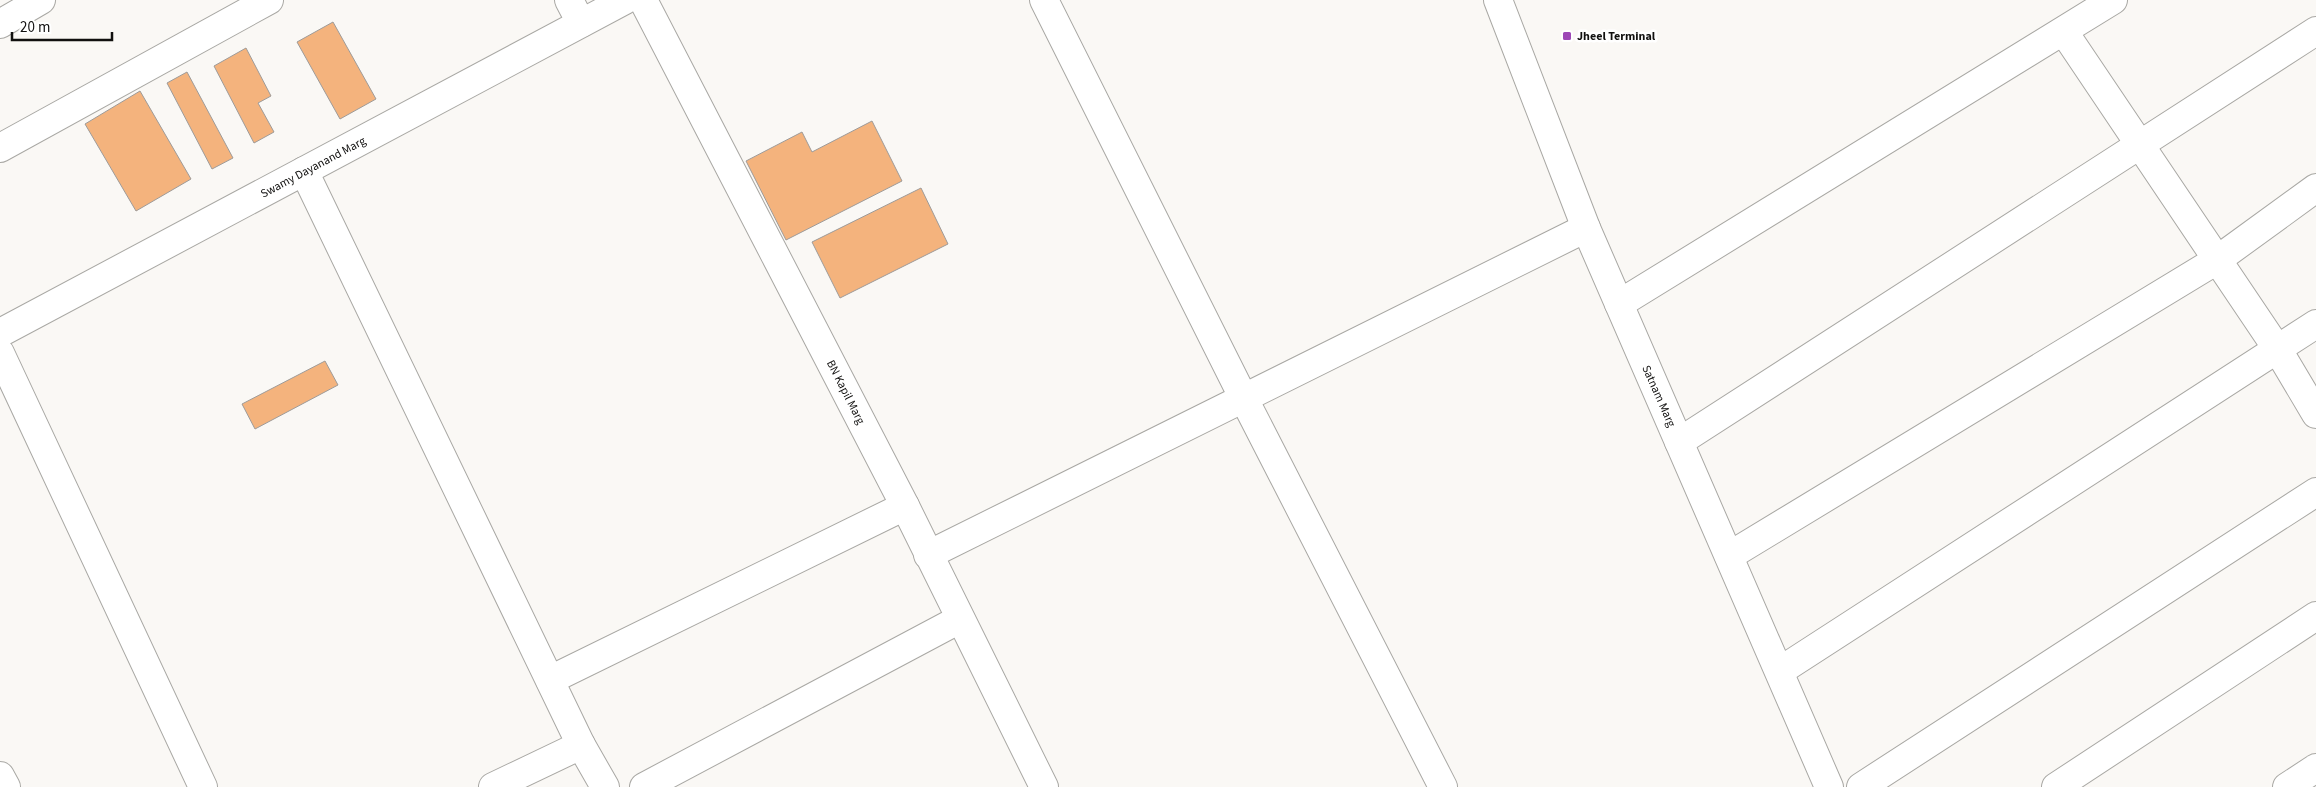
<svg xmlns="http://www.w3.org/2000/svg" width="2316" height="787" viewBox="0 0 2316 787" font-family="'Source Sans 3',sans-serif">
<rect width="100%" height="100%" fill="#faf8f5"/>
<g fill="#f4b37d" stroke="#9e9b99">
<path d="M333,22l43,77 -36,20 -43,-77z"/>
<path d="M246,48l25,48 -13,7 16,29 -20,11 -40,-77z"/>
<path d="M187,72l46,86 -21,11 -45,-86z"/>
<path d="M140,91l51,88 -55,32 -51,-87z"/>
<path d="M872,121l30,60 -116,59 -40,-79 56,-29 10,20z"/>
<path d="M921,188l27,56 -108,54 -28,-56z"/>
<path d="M325,361l13,24 -83,44 -13,-25z"/>
</g>
<g fill="none" stroke-linecap="round" stroke-linejoin="round">
<g stroke="#a9a8a4" stroke-width="30">
<g id="minor">
<path d="M569,0l12,23"/>
<path d="M643,0l262,506 139,281"/>
<path d="M1044,0l199,397 200,390"/>
<path d="M0,24l41,-24"/>
<path d="M2064,32l214,318 38,64"/>
<path d="M0,148l269,-148"/>
<path d="M304,171l277,574 24,42"/>
<path d="M1619,304l494,-304"/>
<path d="M0,353l203,434"/>
<path d="M1679,442l637,-411"/>
<path d="M928,555l658,-327"/>
<path d="M1729,556l488,-296 99,-72"/>
<path d="M1780,671l536,-347"/>
<path d="M550,680l355,-174"/>
<path d="M0,776l6,11"/>
<path d="M493,787l88,-42"/>
<path d="M644,787l316,-168"/>
<path d="M1861,787l455,-295"/>
<path d="M2056,787l260,-171"/>
<path d="M2287,787l29,-19"/>
</g>
</g>
<g stroke="#a9a8a4" stroke-width="30">
<g id="tertiary">
<path d="M1498,0l88,228 243,559"/>
<path d="M0,333l625,-333"/>
</g>
</g>
<use href="#minor" stroke="#fff" stroke-width="28"/>
<use href="#tertiary" stroke="#fff" stroke-width="28"/>
</g>
<rect fill="#9d48b6" stroke="#fff" stroke-width="2" x="1562" y="31" width="10" height="10" rx="2.5"/>
<g text-anchor="middle" stroke-width="5" stroke-linejoin="round" paint-order="stroke">
<g font-size="12" font-weight="bold" fill="#11100f" stroke="#fff" text-anchor="start">
<text x="1577" y="40">Jheel Terminal</text>
</g>
<g font-size="12" fill="#11100f" stroke="#fff">
<text transform="translate(313 167) rotate(-28)" y="4">Swamy Dayanand Marg</text>
<text transform="translate(846 392) rotate(63)" y="4">BN Kapil Marg</text>
<text transform="translate(1659 396) rotate(66)" y="4">Satnam Marg</text>
</g>
</g>
<path d="M12 32v8h100v-8" fill="none" stroke="#11100f" stroke-width="2.5"/>
<text x="20" y="32" font-size="15" fill="#11100f" stroke="#ffffff" stroke-width="4" paint-order="stroke">20 m</text>
</svg>
